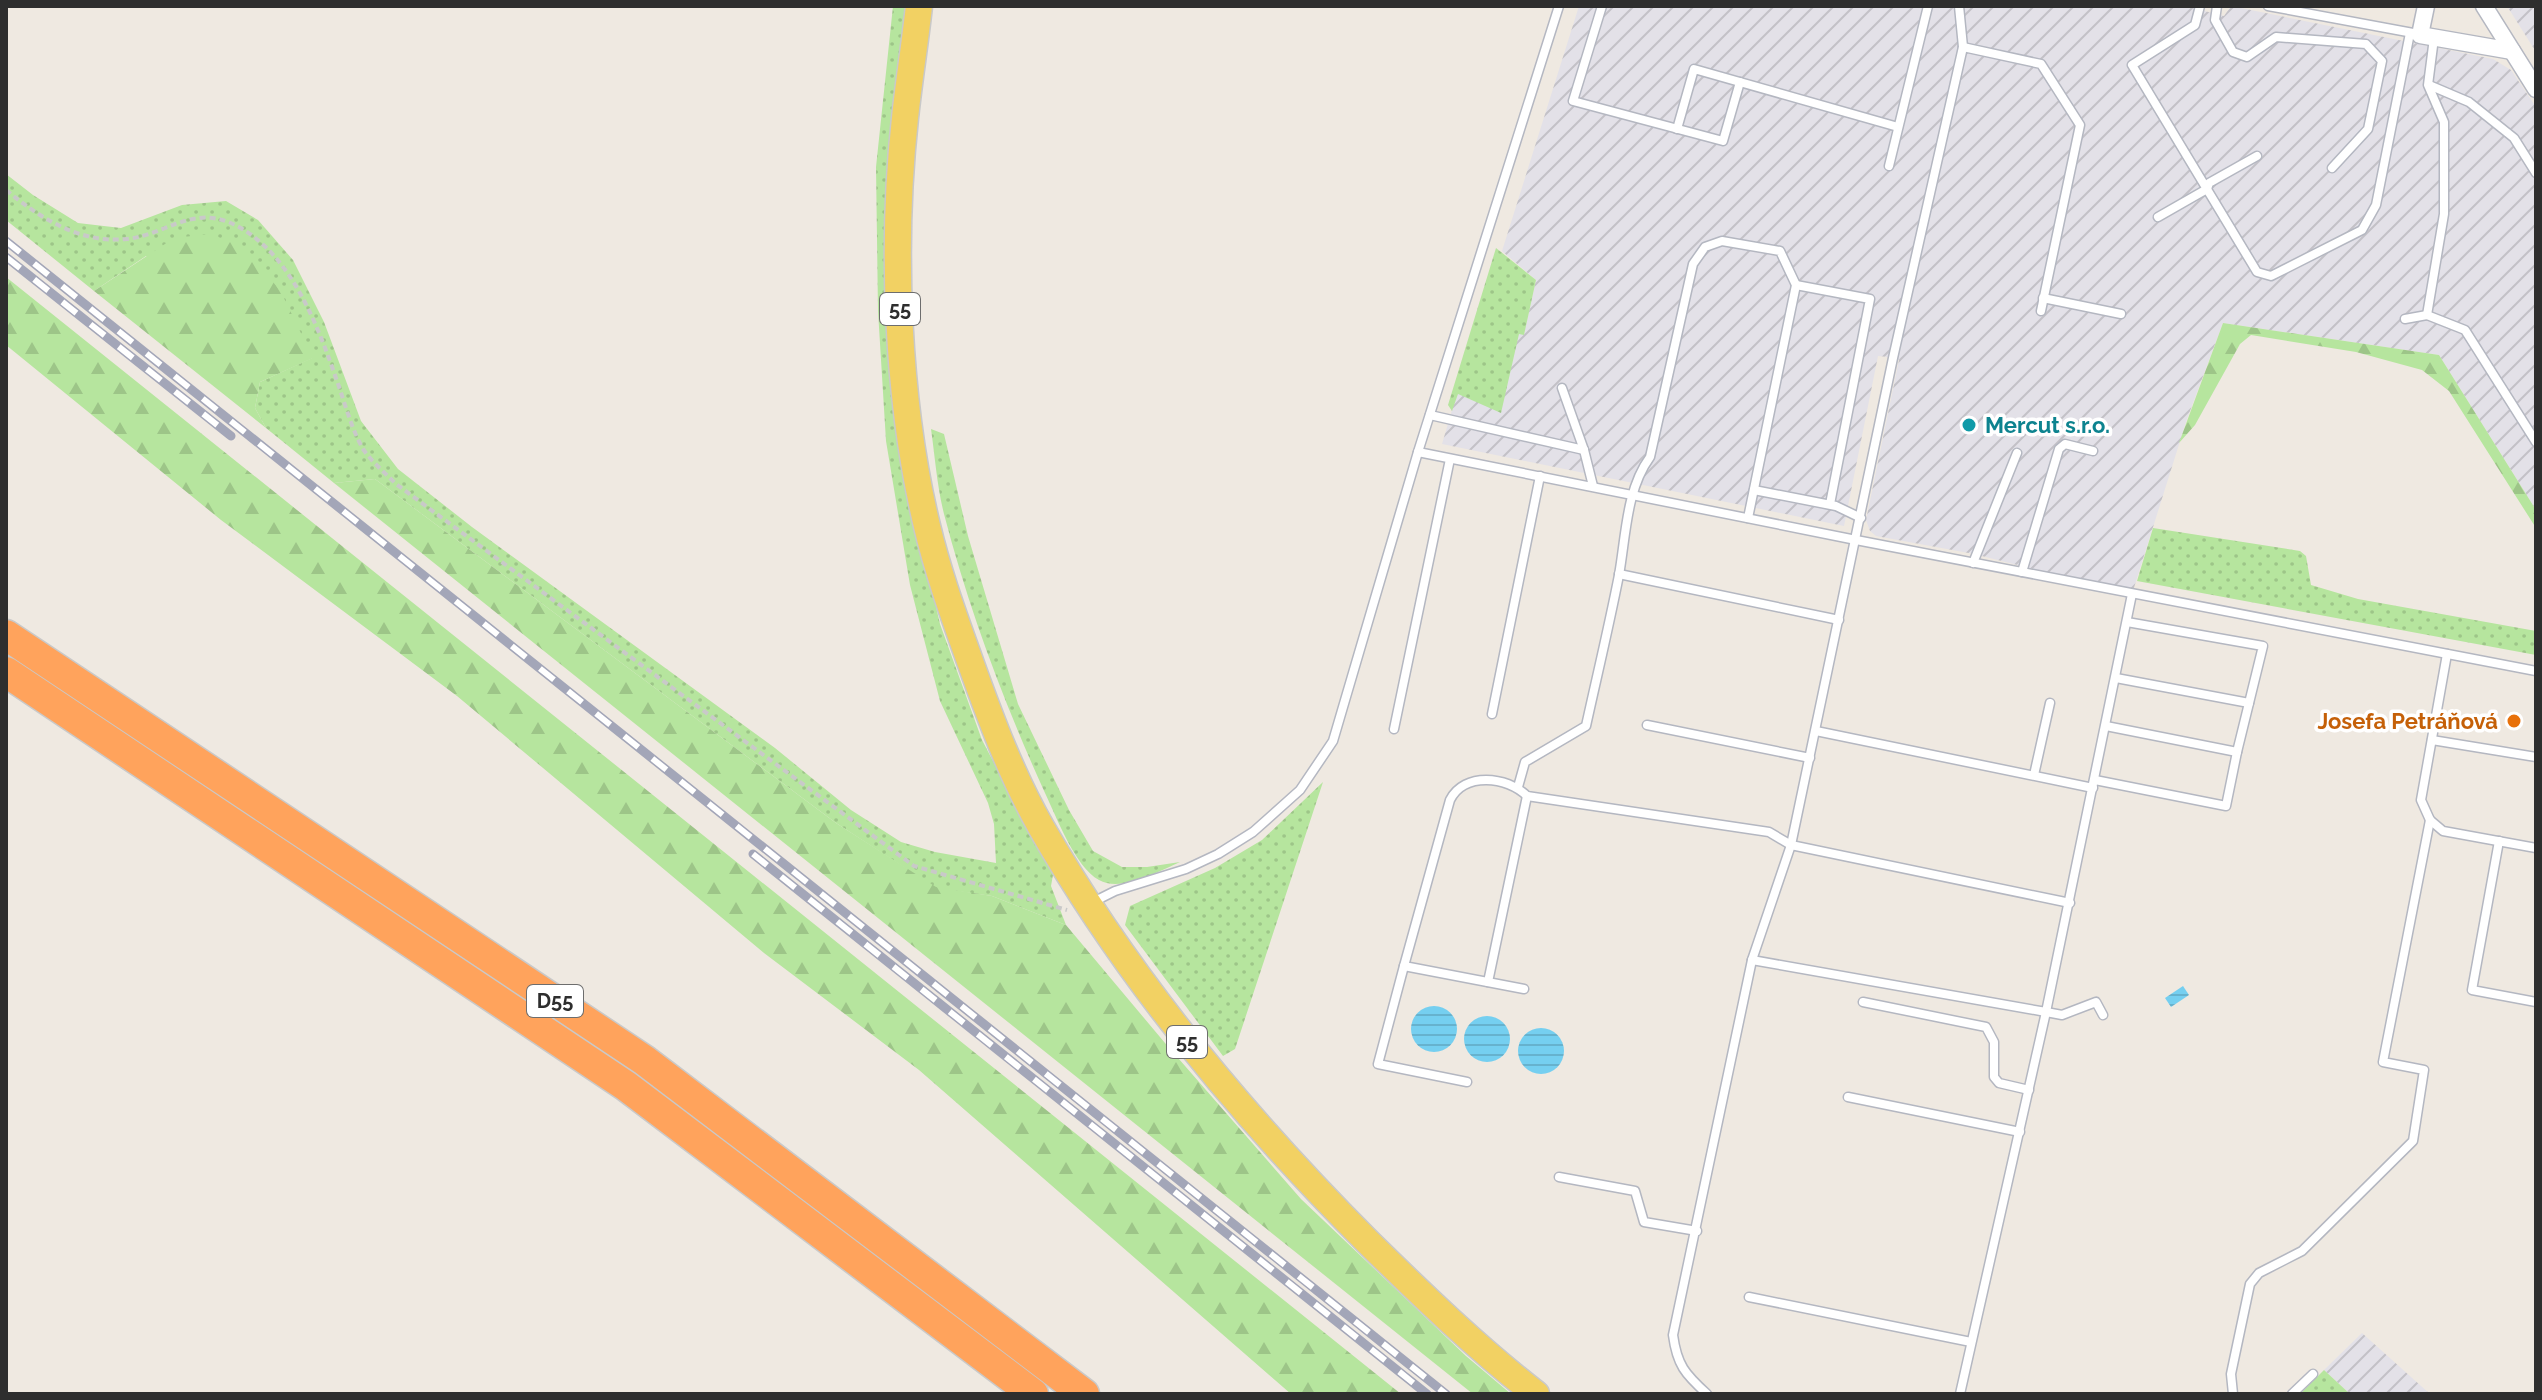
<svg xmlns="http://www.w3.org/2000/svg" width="2542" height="1400" viewBox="0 0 2542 1400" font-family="Raleway,sans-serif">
<defs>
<pattern id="industrial-furrows" width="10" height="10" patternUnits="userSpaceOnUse" patternTransform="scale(2)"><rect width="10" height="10" fill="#e3e1e8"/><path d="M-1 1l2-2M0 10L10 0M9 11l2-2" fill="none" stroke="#c3c1c7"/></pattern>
<pattern id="grass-dots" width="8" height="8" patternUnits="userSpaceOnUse" patternTransform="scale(2)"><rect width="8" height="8" fill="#b6e59e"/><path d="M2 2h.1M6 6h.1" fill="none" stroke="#9dc588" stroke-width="1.8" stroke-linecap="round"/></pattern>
<pattern id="forest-firs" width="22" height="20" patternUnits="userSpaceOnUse" patternTransform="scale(2)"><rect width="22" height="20" fill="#b6e59e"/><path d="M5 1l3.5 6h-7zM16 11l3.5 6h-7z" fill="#9dc588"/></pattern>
<pattern id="water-rules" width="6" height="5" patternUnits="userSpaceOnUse" patternTransform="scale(2)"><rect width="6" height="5" fill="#75cff0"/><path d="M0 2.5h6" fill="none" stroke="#66b2ce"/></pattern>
</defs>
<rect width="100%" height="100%" fill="#efe9e1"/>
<g fill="url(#industrial-furrows)">
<path d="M1579,6h606l39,10 7,-10 262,53 18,11 25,37v403l-97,-155 -216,-32 -36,96 -55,175 -158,-40 -98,-18 -6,-5 -4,-11 33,-160 -11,-3 -10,-1 -34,170 -402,-82 15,-51 62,-59h5l12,-54 -34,-29z"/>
<path d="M2507,6h29v46z"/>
<path d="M2362,1333l68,61h-80l-26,-24z"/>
</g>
<g fill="url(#grass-dots)">
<path d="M893,6h13l-19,160 -1,157 11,114 43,187 42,116 71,135 -2,11 15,39 -74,-29 -56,-8 -100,-65 -461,-344 -41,4 -68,-55 -11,-20 5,-26 52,-24 -166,-102 -52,35 -88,-71v-46l27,21 45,28 43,5 61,-23 44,-4 32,19 35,40 31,62 37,99 37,48 74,58 303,221 76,62 50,32 34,10 61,11 -2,-39 -6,-21 -48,-102 -30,-116 -24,-144 -8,-130 -2,-144z"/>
<path d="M1496,248l40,32 -12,55 -5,-1 -18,79 -43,-19 -6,17 -4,-6z"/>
<path d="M931,429l13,5 24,102 50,168 51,106 24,41 29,16h25l33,-5c-21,9 -59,31 -81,18 -24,-13 -42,-62 -54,-87 -41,-90 -76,-183 -101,-279 -7,-28 -9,-57 -13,-85z"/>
<path d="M2153,528l147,23 6,5 5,29 47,14 178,32v24l-399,-74z"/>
<path d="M1323,782l-88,267 -12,7 -98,-131 5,-19 85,-38 47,-28z"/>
<path d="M2324,1370l26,24h-50z"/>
</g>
<g fill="url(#forest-firs)">
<path d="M210,234l36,14 35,44 32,66 -53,24 -5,26 11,20 -172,-137 80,-53z"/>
<path d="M6,277l1395,1117h-110l-372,-324 -155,-117 -307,-257 -236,-176 -215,-175z"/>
<path d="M2223,323l216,32 97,155v18l-87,-137 -27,-21 -66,-18 -105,-17 -11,9 -45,81 -16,18z"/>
<path d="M375,479l461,344 100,64 56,9 74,29 99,118 136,156 165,157 45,38h-38l-1139,-911z"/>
</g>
<g fill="url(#water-rules)">
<path d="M2183,986l6,9 -18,12 -6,-9z"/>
<circle cx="1434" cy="1029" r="23"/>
<circle cx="1487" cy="1039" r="23"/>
<circle cx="1541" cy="1051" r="23"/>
</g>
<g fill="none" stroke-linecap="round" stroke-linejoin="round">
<g stroke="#b4b7c1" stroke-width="11">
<g id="lane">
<path d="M1602,6l-29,95 150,40 17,-59"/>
<path d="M2200,6l-5,19 -63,40 125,207 14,4 91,-46 14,-25 34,-172"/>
<path d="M2217,6l-2,14 18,32 14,5 29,-20 90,7 16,17 -14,68 -36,39"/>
<path d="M2268,6l145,27"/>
<path d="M2434,38l-6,47 16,37v92l-17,101 38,15 71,112"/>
<path d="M1963,47l78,17 39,61 -39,186"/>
<path d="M2429,85l40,17 45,36 22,35"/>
<path d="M1677,129l17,-60 204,58"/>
<path d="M1889,166l39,-160"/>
<path d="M2158,217l49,-28 2,-6 48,-27"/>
<path d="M1796,285l74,14 -40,205"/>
<path d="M2043,298l78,16"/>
<path d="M2405,319l22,-4"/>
<path d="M1562,388l22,62 9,36"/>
<path d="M1430,415l154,35"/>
<path d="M1418,452l438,88 680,131"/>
<path d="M1754,490l82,16 25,12"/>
<path d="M1973,563l44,-110"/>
<path d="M2022,572l37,-123 6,-5 28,7"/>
<path d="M1619,574l220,46"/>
<path d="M2447,654l-26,146 9,20 13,11 93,17"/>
<path d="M2116,678l133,25"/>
<path d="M1492,714l48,-238"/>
<path d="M1647,725l163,33"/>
<path d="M2106,726l131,26 26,-106 -136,-24"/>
<path d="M1394,729l56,-270"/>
<path d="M1816,731l277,57"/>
<path d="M2432,740l104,17"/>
<path d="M2034,775l16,-72"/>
<path d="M2095,780l131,26 11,-54"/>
<path d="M1518,787l7,-25 61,-36c11,-50 23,-100 33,-151 7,-39 7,-85 31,-118l43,-193 12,-17 17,-6 58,10 16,34 -48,233"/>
<path d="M2499,841l-27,149 64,12"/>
<path d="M1093,902l22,-11 71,-22 32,-15 35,-22 47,-42 33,-49 85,-289 141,-446"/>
<path d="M1752,960l294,52 86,-418"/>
<path d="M1404,966l-26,98 89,18"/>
<path d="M1488,982l39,-186"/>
<path d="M1524,989l-120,-23 46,-166c14,-28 57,-24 77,-4l242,36 22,13 279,58"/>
<path d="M1863,1002l123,25 8,15v35l5,6 30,7"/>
<path d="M1848,1097l172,35"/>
<path d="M1559,1177l76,14 9,31 53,9"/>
<path d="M1749,1297l222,45"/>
<path d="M1707,1394c-22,-20 -30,-29 -34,-59l79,-375 39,-115 102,-487 70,-311 -4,-41"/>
<path d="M1960,1394l86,-382 16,3 34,-13 7,13"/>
<path d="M2233,1394l-2,-20 19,-90 9,-11 43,-22 111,-110 11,-71 -41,-8 47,-242"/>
<path d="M2292,1394l21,-20"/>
</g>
</g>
<g stroke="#b4b7c1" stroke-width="19">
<g id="street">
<path d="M2426,6l-6,29 92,16"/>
<path d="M2484,6l52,83"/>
</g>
</g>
<g stroke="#c9c9c9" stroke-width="29">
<path id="primary" d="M919,6c-4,37 -10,74 -14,112 -14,128 -8,283 22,408 11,47 28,93 44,138 20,56 41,112 70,163 88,154 203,291 328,416 54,53 108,105 167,151"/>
</g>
<g stroke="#c9c9c9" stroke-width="33">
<g id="highway">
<path d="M6,635l638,425 440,334"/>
<path d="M6,672l620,414 407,308"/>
</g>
</g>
<path stroke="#c9c9c9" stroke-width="4" stroke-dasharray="6 4" stroke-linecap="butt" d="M6,190c34,28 74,54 121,49 41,-5 67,-36 110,-13 54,28 81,100 100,155 8,22 14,47 26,68 9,13 22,24 33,35l518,382 153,44"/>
<use href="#lane" stroke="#fff" stroke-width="8"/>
<use href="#street" stroke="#fff" stroke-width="16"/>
<use href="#primary" stroke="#f2d163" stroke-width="26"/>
<use href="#highway" stroke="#ffa35c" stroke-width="30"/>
<g stroke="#a3a6b8" stroke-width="9">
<g id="rail">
<path d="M6,241l1440,1153"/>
<path d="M6,257l225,179"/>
<path d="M753,854l674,540"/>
</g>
</g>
<use href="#rail" stroke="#fff" stroke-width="6" stroke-dasharray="18" stroke-linecap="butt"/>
</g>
<circle fill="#0f9aa8" stroke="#fff" stroke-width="3" cx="1969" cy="425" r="8"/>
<circle fill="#e8710a" stroke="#fff" stroke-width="3" cx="2514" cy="721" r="8"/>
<g text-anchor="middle" stroke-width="7" stroke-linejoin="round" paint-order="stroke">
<g fill="#fff" stroke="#6d6d6d" stroke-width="2">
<rect x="880" y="293" width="40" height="32" rx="6"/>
<rect x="527" y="985" width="56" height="32" rx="6"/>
<rect x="1167" y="1026" width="40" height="32" rx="6"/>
</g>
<g font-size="20" font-weight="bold" fill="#2e2e2e">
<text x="900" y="316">55</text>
<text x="555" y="1008">D55</text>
<text x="1187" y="1049">55</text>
</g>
<g font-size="22" font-weight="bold" fill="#0d838f" stroke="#fff" text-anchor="start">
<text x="1985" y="433">Mercut s.r.o.</text>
</g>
<g font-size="22" font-weight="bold" fill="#c56008" stroke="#fff" text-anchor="end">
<text x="2498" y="729">Josefa Petráňová</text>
</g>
</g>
<rect width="2542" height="1400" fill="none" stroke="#2e2e2e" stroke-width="16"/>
</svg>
